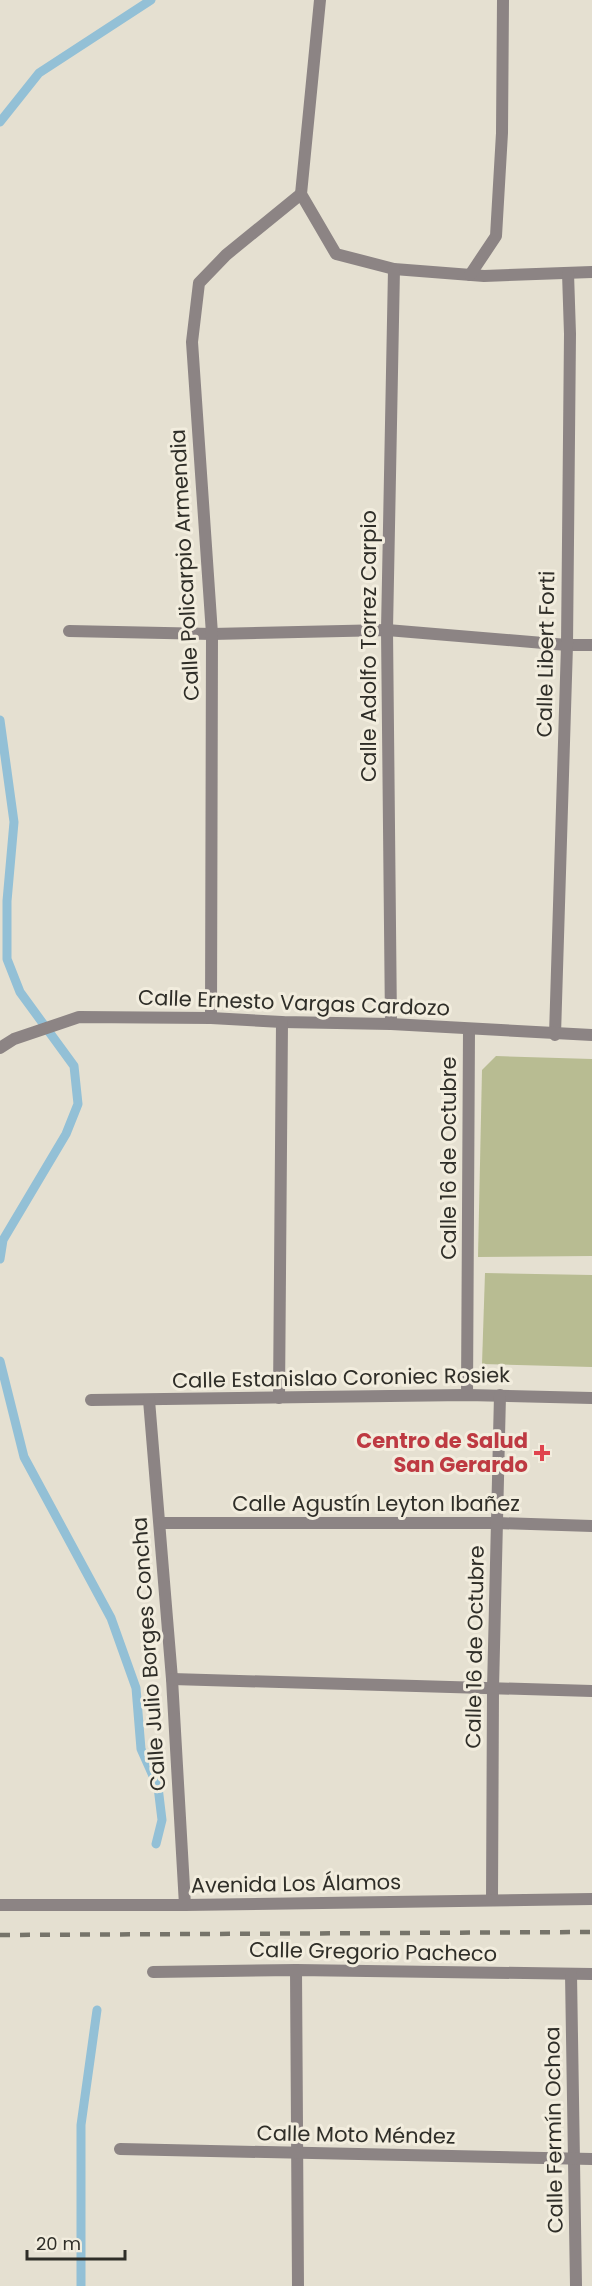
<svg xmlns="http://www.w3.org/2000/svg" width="592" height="2286" viewBox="0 0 592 2286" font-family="Poppins,sans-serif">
<rect width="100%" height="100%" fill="#e5e0d1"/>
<g fill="#b8bc92">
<path d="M496,1056l96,3v197l-114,1 4,-187z"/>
<path d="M485,1273l107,2v92l-110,-3z"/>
</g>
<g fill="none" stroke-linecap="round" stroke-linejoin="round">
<g stroke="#93c0d6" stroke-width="9">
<path d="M0,122l39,-49 112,-73"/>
<path d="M0,720l14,102 -7,79v58l13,33 54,74 4,38 -12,30 -63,106 -3,19"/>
<path d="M0,1361l24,96 87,161 25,70 5,61 17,38 4,33 -6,24"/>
<path d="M81,2286v-161l16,-115"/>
</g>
<g stroke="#8c8484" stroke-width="12">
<path d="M320,0l-19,194 35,60 58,15 90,7 108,-4"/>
<path d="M470,275l26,-39 6,-103 1,-133"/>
<path d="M69,631l143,3 175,-4 180,15h25"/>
<path d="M211,1018l1,-384 -20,-292 7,-59 27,-28 75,-61"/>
<path d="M391,1024l-4,-394 7,-361"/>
<path d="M555,1035l12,-390 3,-311 -2,-61"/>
<path d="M0,1048l14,-9 65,-22 132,1 71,4 109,2 201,11"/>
<path d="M467,1395l2,-366"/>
<path d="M279,1398l3,-376"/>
<path d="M91,1400l376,-5 125,3"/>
<path d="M149,1400l23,279 13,226"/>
<path d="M160,1523h337l95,3"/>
<path d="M172,1679l420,12"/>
<path d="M492,1900l1,-211 7,-294"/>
<path d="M0,1905h185l407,-6"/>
<path d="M296,1970l2,316"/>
<path d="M153,1972l143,-2 296,4"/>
<path d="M571,1974l5,312"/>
<path d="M120,2149l472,10"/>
</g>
<path stroke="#76746a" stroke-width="4.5" stroke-dasharray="10 10" stroke-linecap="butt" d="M0,1935l592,-3"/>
</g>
<path fill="#e0444e" stroke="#f2edde" stroke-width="2" d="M539 1444h6v6h6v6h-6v6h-6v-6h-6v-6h6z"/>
<g text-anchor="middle" stroke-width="6" stroke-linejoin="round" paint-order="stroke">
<g font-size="21" fill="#2f2e28" stroke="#f2edde">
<text transform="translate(185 565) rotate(-93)" y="7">Calle Policarpio Armendia</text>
<text transform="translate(369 646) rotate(-90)" y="7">Calle Adolfo Torrez Carpio</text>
<text transform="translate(546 654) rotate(-89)" y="7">Calle Libert Forti</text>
<text transform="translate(294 1003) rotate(2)" y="7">Calle Ernesto Vargas Cardozo</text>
<text transform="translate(449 1158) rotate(-90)" y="7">Calle 16 de Octubre</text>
<text transform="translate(341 1378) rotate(-1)" y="7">Calle Estanislao Coroniec Rosiek</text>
<text x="376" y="1511">Calle Agustín Leyton Ibañez</text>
<text transform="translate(475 1647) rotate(-89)" y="7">Calle 16 de Octubre</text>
<text transform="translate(149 1654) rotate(-94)" y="7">Calle Julio Borges Concha</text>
<text transform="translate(296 1884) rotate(-1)" y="7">Avenida Los Álamos</text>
<text transform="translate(373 1952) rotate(1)" y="7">Calle Gregorio Pacheco</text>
<text transform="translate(554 2130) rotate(-91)" y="7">Calle Fermín Ochoa</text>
<text transform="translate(356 2135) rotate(1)" y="7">Calle Moto Méndez</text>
</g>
<g font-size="21" font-weight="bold" fill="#be3a42" stroke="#f2edde" text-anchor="end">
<text x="528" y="1448">Centro de Salud<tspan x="528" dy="24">San Gerardo</tspan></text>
</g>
</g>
<path d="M27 2250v9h98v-9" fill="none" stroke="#2f2e28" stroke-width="3"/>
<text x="36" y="2250" font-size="18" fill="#2f2e28" stroke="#f2edde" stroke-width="4.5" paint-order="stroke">20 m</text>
</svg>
